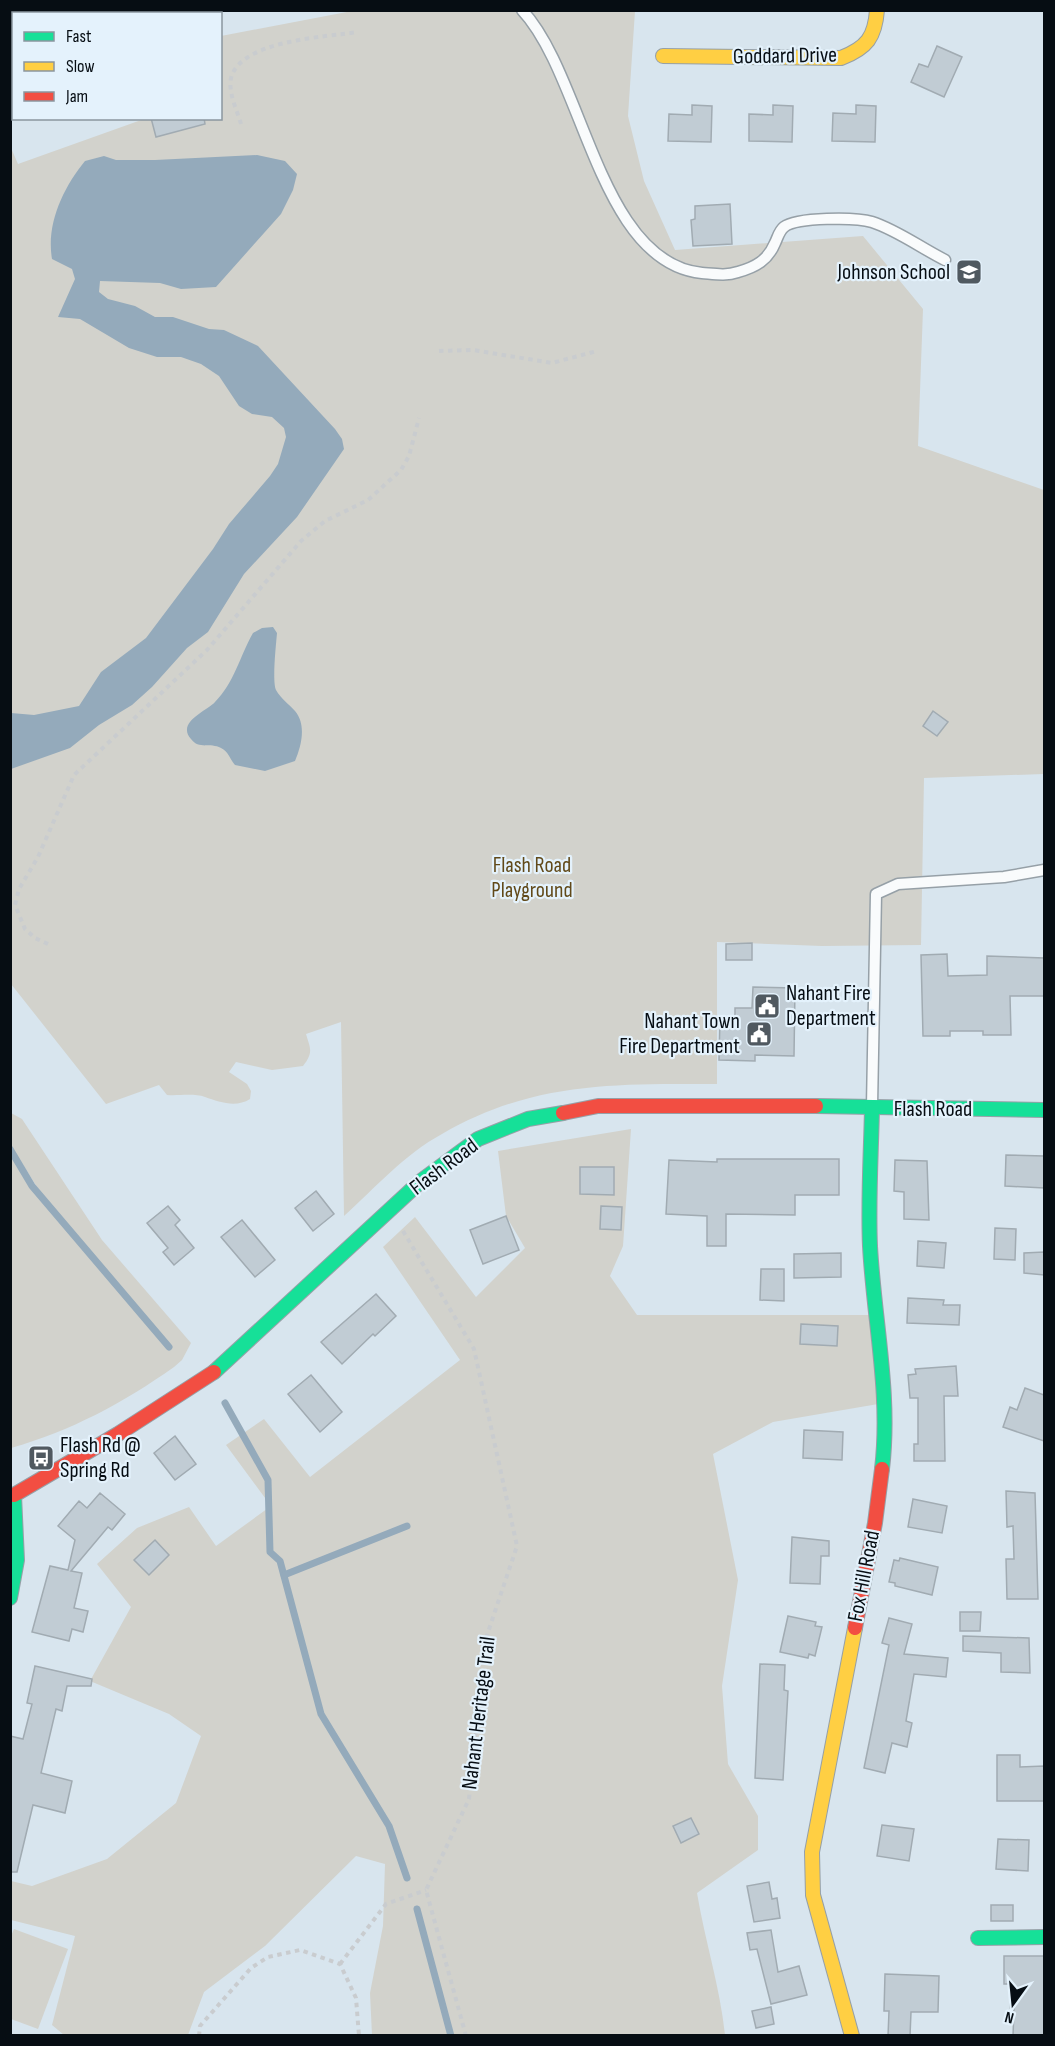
<svg xmlns="http://www.w3.org/2000/svg" width="1055" height="2046" font-family="'Sofia Sans Condensed',sans-serif">
<rect width="100%" height="100%" fill="#d8e5ee"/>
<g fill="#d2d2cc">
<path d="M352 11H635L628 116 644 181 675 250 863 236 923 309 918 446 1044 490V774L924 778 921 945 822 946 717 942V1084C616 1084 533 1081 442 1134 405 1154 375 1188 344 1216L341 1022 306 1034C310 1048 314 1052 303 1066L272 1070 236 1062 229 1072 247 1084 251 1091 250 1099C236 1108 219 1102 205 1097 194 1093 178 1096 167 1095L159 1085 106 1104 11 984V148L18 164 144 119 220 118 221 36Z"/>
<path d="M11 1113 22 1119 102 1240 191 1343 182 1360 174 1367C123 1403 71 1431 11 1448V1155L42 1195 11 1146Z"/>
<path d="M631 1129 623 1246 610 1276 637 1315H878L884 1403 773 1422 713 1454 738 1580 722 1686 728 1764 758 1816V1850L697 1893C705 1941 720 1987 725 2035H372L370 1993 383 1926 385 1864 356 1856 265 1946 204 1992 188 2035H64L52 2025 75 1936 11 1920V1881L32 1886 107 1859 176 1803 201 1736 169 1714 90 1681 131 1607 97 1564 137 1528 189 1507 216 1546 271 1506 226 1445 264 1419 310 1477 460 1360 383 1247 415 1217 476 1297 525 1248 506 1216 498 1151Z"/>
<polygon points="14,1929 68,1949 38,2029 11,2019 10,1938"/>
</g>
<g fill="#94aabb">
<path d="M257 155 285 161 297 174 293 190 281 214 216 287 181 289 160 283 100 281 99 292 108 299 135 306 155 317H173L209 329 224 330 258 346 335 429 342 439 344 449 297 517 244 574 208 632 187 648 152 687 132 705 99 725 70 748 11 769V713L34 715 79 706 101 672 146 638 213 549 229 524 270 476 278 464 286 437 284 428 272 417 252 414 239 406 219 376 201 364 181 357H157L129 348 80 319 58 317 75 279 72 269 52 259C46 224 63 188 85 161L104 156 116 160H155Z"/>
<path d="M273 627 277 633C276 645 272 681 276 690 281 699 289 704 295 711 307 725 301 747 295 761L265 771 235 765C229 758 229 752 221 748 210 742 199 750 191 739 176 722 207 711 215 702 234 683 240 656 253 633L262 628Z"/>
</g>
<g fill="none" stroke-linecap="round" stroke-linejoin="round">
<g stroke="#94aabb" stroke-width="7">
<polyline points="10,1149 32,1186 169,1347"/>
<polyline points="225,1403 268,1480 270,1552 280,1561 321,1714 389,1826 407,1878"/>
<polyline points="284,1575 407,1526"/>
<polyline points="417,1909 451,2036"/>
</g>
</g>
<g fill="#c1ccd4" stroke="#a1abb2" stroke-width="1.5">
<polygon points="937,46 962,57 944,97 911,82 919,64 928,67"/>
<polygon points="692,105 712,106 711,142 668,141 669,114 692,115"/>
<polygon points="773,105 793,106 792,142 749,141 749,114 773,115"/>
<polygon points="856,105 876,106 875,142 832,141 833,113 856,114"/>
<polygon points="151,118 204,118 205,124 156,137"/>
<polygon points="730,204 732,244 693,246 691,220 695,219 695,206"/>
<polygon points="933,711 948,722 937,736 923,726"/>
<polygon points="752,943 752,960 726,960 726,944"/>
<polygon points="947,954 948,976 987,975 987,956 1044,958 1044,996 1010,996 1011,1035 983,1035 983,1031 950,1031 950,1036 923,1036 921,955"/>
<polygon points="753,987 795,988 794,1056 755,1055 755,1061 719,1060 720,1017 735,1018 735,1008 752,1008"/>
<polygon points="1006,1155 1044,1156 1044,1188 1005,1186"/>
<polygon points="717,1159 839,1159 839,1195 795,1195 795,1215 726,1214 726,1246 707,1246 707,1216 666,1214 669,1160 717,1162"/>
<polygon points="895,1160 927,1161 929,1220 904,1219 904,1192 894,1191"/>
<polygon points="580,1167 614,1167 614,1195 580,1194"/>
<polygon points="316,1191 334,1214 313,1231 295,1208"/>
<polygon points="168,1206 180,1220 175,1225 194,1248 174,1265 163,1252 168,1248 147,1223"/>
<polygon points="601,1206 622,1207 621,1230 600,1229"/>
<polygon points="506,1216 519,1250 483,1264 470,1230"/>
<polygon points="242,1220 275,1260 255,1277 221,1237"/>
<polygon points="995,1228 1016,1229 1015,1260 994,1259"/>
<polygon points="918,1241 946,1243 944,1268 917,1266"/>
<polygon points="1044,1252 1044,1275 1024,1273 1024,1253"/>
<polygon points="841,1253 841,1277 794,1278 794,1254"/>
<polygon points="761,1269 784,1269 784,1301 760,1300"/>
<polygon points="376,1294 396,1316 375,1336 373,1334 342,1364 321,1342"/>
<polygon points="908,1298 944,1300 943,1305 960,1305 959,1325 907,1323"/>
<polygon points="801,1324 838,1326 837,1346 800,1344"/>
<polygon points="956,1366 958,1396 944,1396 945,1461 914,1461 914,1444 918,1444 918,1398 910,1398 908,1375 916,1374 915,1369"/>
<polygon points="311,1375 342,1412 320,1432 288,1394"/>
<polygon points="1025,1388 1044,1395 1044,1441 1003,1427 1010,1407 1017,1410"/>
<polygon points="804,1430 843,1432 842,1460 803,1458"/>
<polygon points="175,1436 196,1464 175,1480 154,1453"/>
<polygon points="1006,1491 1035,1493 1038,1599 1007,1599 1006,1559 1014,1559 1013,1526 1007,1527"/>
<polygon points="100,1493 125,1514 112,1530 108,1527 71,1571 82,1573 74,1608 88,1611 83,1632 72,1629 69,1641 32,1632 50,1566 68,1570 75,1540 58,1526 79,1501 87,1508"/>
<polygon points="913,1499 947,1506 942,1533 908,1527"/>
<polygon points="792,1537 829,1541 829,1556 821,1556 820,1584 790,1583"/>
<polygon points="155,1540 169,1555 149,1575 134,1560"/>
<polygon points="900,1558 938,1567 932,1595 895,1586 895,1583 889,1582 894,1560 899,1561"/>
<polygon points="960,1612 981,1612 980,1631 960,1631"/>
<polygon points="788,1616 816,1622 815,1626 822,1627 815,1656 809,1654 808,1658 780,1652"/>
<polygon points="889,1618 912,1624 904,1654 948,1658 946,1677 914,1674 906,1721 912,1723 907,1747 892,1743 885,1773 864,1768 889,1645 882,1643"/>
<polygon points="963,1636 1029,1638 1030,1673 1001,1672 1001,1653 963,1651"/>
<polygon points="760,1664 785,1665 784,1690 788,1691 783,1780 755,1778"/>
<polygon points="35,1666 92,1679 91,1686 67,1686 62,1711 56,1709 41,1773 72,1781 65,1813 33,1805 17,1872 10,1872 10,1736 23,1739 32,1704 27,1703"/>
<polygon points="997,1755 1020,1755 1020,1767 1044,1766 1044,1801 997,1801"/>
<polygon points="691,1818 699,1834 681,1843 673,1826"/>
<polygon points="882,1825 914,1829 909,1861 877,1856"/>
<polygon points="998,1839 1029,1840 1028,1871 996,1869"/>
<polygon points="769,1882 772,1899 777,1898 780,1918 754,1922 747,1886"/>
<rect x="991" y="1905" width="22" height="16"/>
<polygon points="771,1930 778,1972 799,1966 807,1995 771,2004 757,1949 750,1950 747,1933"/>
<polygon points="1004,1956 1044,1956 1044,2036 1013,2036 1014,2008 1010,2008 1010,1984 1004,1984"/>
<polygon points="885,1974 939,1976 938,2012 911,2012 910,2036 888,2036 889,2011 884,2011"/>
<polygon points="771,2007 774,2024 756,2028 752,2011"/>
</g>
<g fill="none" stroke-linecap="round" stroke-linejoin="round">
<defs>
<g id="lane">
<path d="M522 10C584 76 599 263 702 273 715 274 726 276 738 272 756 267 768 260 775 243 778 237 779 231 784 227 797 217 856 217 872 222 897 230 921 248 945 260"/>
<polyline points="872,1106 876,894 898,884 1004,877 1044,870"/>
</g>
<g id="street">
<polyline points="195,14 204,10"/>
<polyline points="10,70 14,70"/>
</g>
<g id="fast">
<polyline points="816,1106 1044,1110"/>
<path d="M872 1109C871 1154 868 1201 870 1246 874 1321 891 1394 882 1469"/>
<polyline points="214,1372 421,1181 478,1139 528,1119 563,1113"/>
<polyline points="10,1598 17,1560 14,1495"/>
<polyline points="978,1938 1044,1937"/>
</g>
<g id="slow">
<path d="M663 56 841 58C867 48 875 37 877 10"/>
<polyline points="852,2036 813,1895 812,1852 855,1628"/>
</g>
<g id="jam">
<polyline points="563,1113 598,1106 816,1106"/>
<polyline points="14,1495 118,1434 214,1372"/>
<polyline points="855,1628 875,1523 882,1469"/>
</g>
</defs>
<use href="#lane" stroke="#96a0a7" stroke-width="13"/>
<use href="#street" stroke="#96a0a7" stroke-width="23"/>
<use href="#fast" stroke="#96a0a7" stroke-width="16"/>
<use href="#slow" stroke="#96a0a7" stroke-width="16"/>
<use href="#jam" stroke="#96a0a7" stroke-width="16"/>
<g stroke="#c9cccf" stroke-width="4" stroke-dasharray="4.5 4.5" stroke-linecap="butt">
<path d="M241 124C237 110 228 93 231 78 241 40 326 37 358 32"/>
<polyline points="439,351 473,350 552,363 597,351"/>
<polyline points="48,944 35,938 25,929 15,905 19,889 38,857 74,775 207,650 301,541 325,521 368,500 401,470 409,456 419,418"/>
<polyline points="403,1231 474,1349 517,1546 485,1641 469,1799 426,1890 466,2036"/>
<polyline points="340,1964 386,1904 426,1890"/>
<polyline points="199,2036 200,2026 251,1968 268,1957 300,1950 340,1964 356,1998 359,2036"/>
</g>
<use href="#lane" stroke="#f9fbfc" stroke-width="10"/>
<use href="#street" stroke="#f9fbfc" stroke-width="21"/>
<use href="#fast" stroke="#16e098" stroke-width="14"/>
<use href="#slow" stroke="#ffcf43" stroke-width="14"/>
<use href="#jam" stroke="#f24e42" stroke-width="14"/>
</g>
<defs>
<symbol id="school-square" viewBox="-11 -11 22 22"><rect x="-9" y="-9" width="18" height="18" rx="4" fill="#505960" stroke="#e4f2fc"/><path d="M0-5L7-2L0 1L-7-2ZM-4 1L0 2.5L4 1V4Q0 6-4 4Z" fill="#fff"/></symbol>
<symbol id="civic-square" viewBox="-11 -11 22 22"><rect x="-9" y="-9" width="18" height="18" rx="4" fill="#505960" stroke="#e4f2fc"/><path d="M-.6-6.5H3V-4.5H.6V-3L4-1V1h2V6H-6V1h2V-1L-.6-3ZM-1.2 2.5V6h2.4V2.5Z" fill="#fff"/></symbol>
<symbol id="bus-square" viewBox="-11 -11 22 22"><rect x="-9" y="-9" width="18" height="18" rx="4" fill="#505960" stroke="#e4f2fc"/><path d="M-5-6H5V4H4V6H2V4H-2V6H-4V4H-5ZM-3.5-4V0h7V-4ZM-3.5 1.2v1.5H-2V1.2ZM2 1.2v1.5H3.5V1.2Z" fill="#fff"/></symbol>
</defs>
<g fill-rule="evenodd">
<use href="#school-square" x="954" y="257" width="30" height="30"/>
<use href="#civic-square" x="752" y="991" width="30" height="30"/>
<use href="#civic-square" x="744" y="1019" width="30" height="30"/>
<use href="#bus-square" x="26" y="1443" width="30" height="30"/>
</g>
<g text-anchor="middle" dominant-baseline="central" stroke-width="4.5" stroke-linejoin="round" paint-order="stroke">
<g font-size="22" fill="#060d13" stroke="#e4f2fc">
<text transform="translate(785 56) rotate(-1)">Goddard Drive</text>
<text x="933" y="1109">Flash Road</text>
<text transform="translate(444 1167) rotate(-37)">Flash Road</text>
<text transform="translate(864 1576) rotate(-79)">Fox Hill Road</text>
<text transform="translate(479 1713) rotate(-83)">Nahant Heritage Trail</text>
</g>
<g font-size="22" fill="#060d13" stroke="#e4f2fc" text-anchor="end">
<text x="950" y="272">Johnson School</text>
<text x="786" y="993" text-anchor="start">Nahant Fire<tspan x="786" dy="25">Department</tspan></text>
<text x="740" y="1021">Nahant Town<tspan x="740" dy="25">Fire Department</tspan></text>
<text x="60" y="1445" text-anchor="start">Flash Rd @<tspan x="60" dy="25">Spring Rd</tspan></text>
</g>
<g font-size="22" fill="#614919" stroke="#e4f2fc">
<text x="532" y="865">Flash Road<tspan x="532" dy="25">Playground</tspan></text>
</g>
</g>
<rect width="1055" height="2046" fill="none" stroke="#060d13" stroke-width="24"/>
<rect x="12" y="12" width="210" height="108" fill="#e4f2fc" stroke="#8b969f" stroke-width="1.5"/>
<rect x="24" y="32" width="30" height="9" fill="#16e098" stroke="#8b969f" stroke-width="1.5"/>
<text x="66" y="42" font-size="18" fill="#060d13">Fast</text>
<rect x="24" y="62" width="30" height="9" fill="#ffcf43" stroke="#8b969f" stroke-width="1.5"/>
<text x="66" y="72" font-size="18" fill="#060d13">Slow</text>
<rect x="24" y="92" width="30" height="9" fill="#f24e42" stroke="#8b969f" stroke-width="1.5"/>
<text x="66" y="102" font-size="18" fill="#060d13">Jam</text>
<g transform="translate(1013 2004) rotate(195)" stroke="#e4f2fc" stroke-width="4.5" paint-order="stroke">
<path d="M0-4.5L10 22L0 15L-10 22Z" fill="#060d13"/>
<text y="-9" font-size="16" font-weight="bold" text-anchor="middle" fill="#060d13">N</text>
</g>
</svg>
